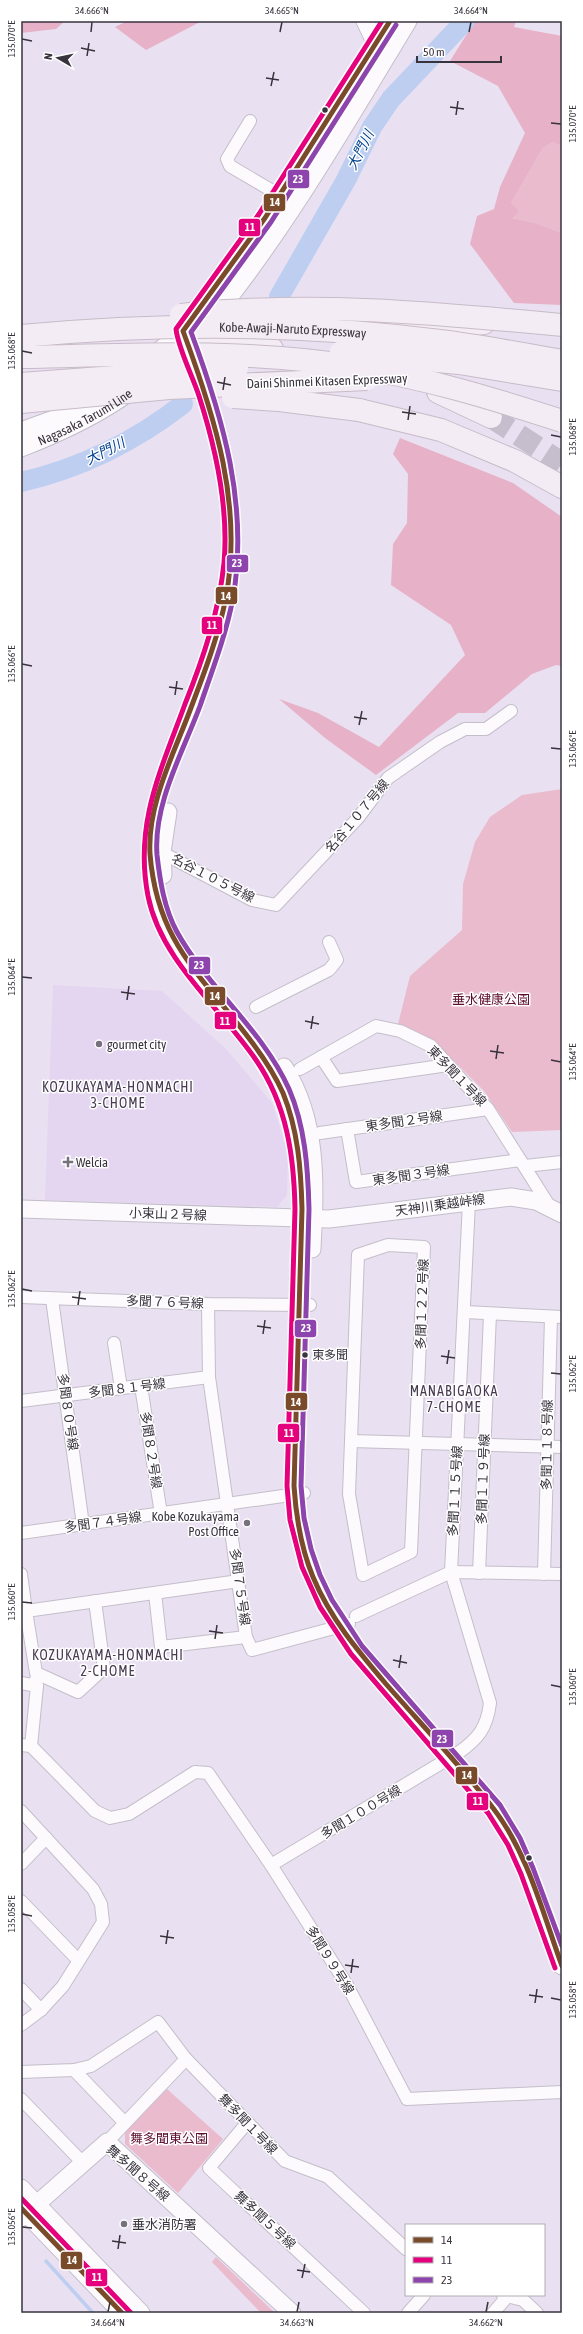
<svg xmlns="http://www.w3.org/2000/svg" width="583" height="2334" font-family="'Asap Condensed','Noto Sans JP',sans-serif">
<rect width="100%" height="100%" fill="#e9e0f1"/>
<polygon fill="#e4d5f0" points="53,985 162,991 226,1049 272,1103 288,1153 287,1195 277,1207 45,1200"/>
<g fill="#eabbcd">
<polygon points="553,142 562,147 562,233 536,223 512,218 511,203 543,148"/>
<polygon points="562,789 562,1130 512,1132 484,1091 436,1043 398,1024 410,976 462,930 463,884 475,842 490,817 522,795"/>
<polygon points="167,2089 223,2139 178,2193 125,2144 125,2132"/>
<polygon points="216,2257 275,2313 261,2313 212,2262"/>
</g>
<g fill="#e7b2c7">
<polygon points="21,21 65,21 56,29 21,33"/>
<polygon points="127,21 202,21 146,50 115,27"/>
<polygon points="475,21 516,21 514,27 562,36 562,147 553,142 543,148 511,203 519,211 512,218 536,223 562,233 562,305 514,303 470,244 477,216 494,209 500,187 525,133 498,86 450,61"/>
<polygon points="400,438 513,483 562,517 562,666 556,665 532,674 485,713 458,713 376,775 325,738 279,699 318,713 379,747 465,655 451,625 391,585 393,544 407,523 408,474 393,454"/>
</g>
<g fill="none" stroke-linecap="round" stroke-linejoin="round">
<polyline stroke="#bdcef1" stroke-width="3.5" points="46,2261 93,2313"/>
<g stroke="#bdcef1" stroke-width="20">
<polyline points="279,297 346,180 372,127 391,99 465,21"/>
<path d="M21 482C79 469 136 441 183 404"/>
</g>
<polyline stroke="#c6bdcd" stroke-width="22" stroke-dasharray="22 11" stroke-linecap="butt" points="491,417 562,463"/>
<defs>
<g id="street">
<polyline points="250,121 227,159 230,166 281,196"/>
<polyline points="157,850 252,900 276,905 358,818 388,778 440,742 465,729 486,729 511,711"/>
<polyline points="256,1007 329,970 337,960 329,942"/>
<polyline points="321,1057 337,1081 448,1065"/>
<polyline points="300,1069 376,1026 400,1031 431,1046 488,1109 550,1207"/>
<polyline points="347,1129 356,1182 520,1160"/>
<polyline points="320,1133 488,1109"/>
<polyline points="525,1166 562,1162"/>
<polygon points="388,1245 424,1247 411,1552 363,1575 349,1494 358,1255"/>
<polyline points="21,1297 208,1304 310,1305"/>
<polyline points="52,1299 83,1525"/>
<polyline points="208,1304 209,1377 246,1637 252,1650 349,1624"/>
<polyline points="465,1312 562,1317"/>
<polyline points="114,1343 121,1388"/>
<polyline points="141,1386 161,1514"/>
<polyline points="21,1401 209,1377"/>
<polyline points="351,1441 562,1447"/>
<polyline points="21,1533 304,1493"/>
<polyline points="479,1573 490,1314"/>
<polyline points="21,1574 26,1611 239,1581"/>
<polyline points="544,1574 551,1317"/>
<polyline points="155,1593 161,1647 246,1637"/>
<polyline points="26,1611 36,1673 78,1692 104,1668 95,1601"/>
<polyline points="356,1616 451,1572 562,1574"/>
<polyline points="21,1683 37,1686 36,1679"/>
<polyline points="21,1745 31,1746 95,1811 110,1818 129,1814 195,1772 208,1773 271,1865 347,1985 407,2099 562,2092"/>
<polyline points="31,1746 37,1686"/>
<polyline points="21,1811 93,1889 101,1904 103,1922 63,1986 41,2010 21,2025"/>
<polyline points="21,1864 46,1838"/>
<path d="M271 1865 458 1753C478 1739 487 1728 490 1703L451 1572 469 1202"/>
<polyline points="21,1901 78,1960"/>
<polyline points="21,1989 41,2010"/>
<polyline points="74,2070 125,2123"/>
<polyline points="21,2072 74,2070 91,2066 158,2022 186,2059"/>
<polyline points="21,2099 83,2163"/>
<polyline points="247,2123 209,2168 364,2313"/>
<polyline points="107,2142 186,2059 285,2161 328,2177 406,2249"/>
<polyline points="503,2295 523,2300 537,2313"/>
<polyline points="408,2313 424,2295"/>
<polyline points="493,2313 507,2297"/>
</g>
<g id="secondary">
<polyline points="365,21 376,44"/>
<path d="M213 318C287 226 347 122 408 21"/>
<path d="M183 331C216 416 244 505 226 597 219 633 205 669 193 704 176 750 150 801 150 852 150 979 273 1017 295 1132 305 1182 302 1235 300 1286 299 1330 297 1375 296 1419 294 1464 291 1508 304 1551 314 1588 334 1620 357 1650L494 1809 514 1842 527 1871 562 1966"/>
<path d="M151 357C193 327 223 280 252 238 300 167 345 94 390 21"/>
<polyline points="21,431 54,419 93,397"/>
<path id="s1" d="M21 448C60 433 97 416 131 391"/>
<polyline points="163,875 162,852 168,812"/>
<path d="M284 1067C319 1122 315 1186 312 1249"/>
<polyline points="21,1209 329,1219 511,1197 536,1201 562,1214"/>
<polyline points="21,2188 141,2313"/>
<polyline points="21,2208 122,2313"/>
<polyline points="21,2218 107,2142 292,2313"/>
</g>
<g id="highway">
<polyline points="393,330 445,328 484,323"/>
<polyline points="198,338 272,349"/>
<polyline points="438,392 491,417"/>
<polyline points="359,410 441,430 515,461 562,487"/>
</g>
</defs>
<use href="#street" stroke="#c4beca" stroke-width="14"/>
<use href="#secondary" stroke="#c4beca" stroke-width="19"/>
<use href="#highway" stroke="#c7bbc8" stroke-width="24"/>
<use href="#street" stroke="#fcfafd" stroke-width="12"/>
<use href="#secondary" stroke="#fcfafd" stroke-width="17"/>
<use href="#highway" stroke="#f4ecf4" stroke-width="22"/>
<defs>
<g id="highway-bridge">
<path d="M181 315C309 301 435 313 562 325"/>
<path id="s2" d="M21 336C159 323 302 323 440 341 481 346 522 354 562 361"/>
<polyline points="341,352 459,363 562,380"/>
<path d="M21 357C129 355 238 349 345 365 419 376 491 398 562 421"/>
<polyline points="21,384 237,368"/>
<polyline points="233,397 279,400 359,410"/>
<polyline points="21,402 169,388 367,379"/>
</g>
</defs>
<use href="#highway-bridge" stroke="#c7bbc8" stroke-width="24" stroke-linecap="butt"/>
<use href="#highway-bridge" stroke="#f4ecf4" stroke-width="22"/>
<defs>
<g id="bus-1">
<path d="M390 21 265 218 183 331C215 417 243 505 226 597 219 634 205 671 192 705 175 752 147 803 150 854 157 941 199 973 248 1037 261 1054 274 1073 283 1093 298 1130 301 1169 302 1209L294 1486C296 1517 301 1548 313 1577 330 1618 358 1651 386 1684 422 1725 460 1765 493 1808 528 1853 543 1914 562 1966"/>
<polyline points="21,2208 122,2313"/>
</g>
<g id="bus-2">
<path d="M382 21 259 214 176 329C178 348 193 377 199 396 216 449 229 507 224 563 219 612 203 659 185 704 161 770 134 824 148 896 161 961 220 1007 256 1060 287 1105 294 1156 295 1209L287 1486 290 1520 302 1567 320 1607 351 1654 488 1813 508 1845 521 1874 555 1968"/>
<polyline points="21,2198 131,2313"/>
</g>
<path id="bus-3" d="M396 25 271 222 191 332C223 418 249 506 233 598 226 635 212 671 200 706 183 752 153 804 157 855 160 881 164 908 177 932 208 988 262 1029 289 1089 305 1126 308 1168 309 1209L301 1486 304 1518 311 1549 320 1575 332 1600 362 1646 500 1805 520 1838 533 1868 562 1946"/>
</defs>
<use href="#bus-1" stroke="#fff" stroke-width="8"/>
<use href="#bus-2" stroke="#fff" stroke-width="8"/>
<use href="#bus-3" stroke="#fff" stroke-width="8"/>
<use href="#bus-1" stroke="#7a4b2a" stroke-width="5"/>
<use href="#bus-2" stroke="#e5007d" stroke-width="5"/>
<use href="#bus-3" stroke="#8e44ad" stroke-width="5"/>
</g>
<path fill="none" stroke="#39333e" stroke-width="1.5" d="M91 32 92 22M280 32 282 22M469 32 471 22M22 39 32 41M81 48 95 51M87 56 89 43M266 78 279 80M271 86 274 72M450 107 464 109M456 115 458 101M551 123 561 124M22 351 32 353M217 382 231 385M223 390 225 377M402 412 416 414M408 420 410 406M551 435 561 437M22 664 32 666M169 687 183 689M175 695 177 681M354 717 367 719M359 725 362 711M551 748 561 749M22 977 32 978M121 992 135 994M127 1000 129 986M305 1021 319 1024M311 1029 313 1016M490 1051 504 1053M496 1059 498 1045M551 1060 561 1062M22 1289 32 1291M72 1297 86 1299M78 1305 80 1291M257 1326 271 1328M263 1334 265 1320M441 1356 455 1358M447 1364 449 1350M551 1373 561 1374M22 1602 32 1603M209 1631 223 1633M215 1639 217 1625M393 1660 407 1663M399 1668 401 1655M551 1685 561 1687M22 1914 32 1916M160 1936 174 1938M166 1944 168 1930M345 1965 359 1967M351 1973 353 1959M529 1995 543 1997M551 1998 561 2000M535 2003 537 1989M22 2227 32 2228M112 2241 126 2243M118 2249 120 2235M297 2270 310 2272M302 2278 305 2264M108 2312 110 2302M297 2312 299 2302M486 2312 488 2302"/>
<g fill="#39333e" stroke="#fff" stroke-width="1.5">
<circle cx="325" cy="110" r="3.5"/>
<circle cx="305" cy="1355" r="3.5"/>
<circle cx="529" cy="1858" r="3.5"/>
</g>
<g fill="#77707d" stroke="#fff" stroke-width="1.5">
<circle cx="99" cy="1044" r="4"/>
<path d="M66 1156h4v4h4v4h-4v4h-4v-4h-4v-4h4z"/>
<circle cx="247" cy="1523" r="4"/>
<circle cx="124" cy="2224" r="4"/>
</g>
<g text-anchor="middle" dominant-baseline="central" stroke-width="3" stroke-linejoin="round" paint-order="stroke">
<g font-size="12" fill="#39333e" stroke="#fff" text-anchor="start">
<text x="312" y="1355">東多聞</text>
</g>
<g font-size="13" fill="#39333e" stroke="#fff">
<text stroke="none"><textPath href="#s2" startOffset="272">Kobe-Awaji-Naruto Expressway</textPath></text>
<text transform="translate(327 381) rotate(-2)">Daini Shinmei Kitasen Expressway</text>
<text stroke="none"><textPath href="#s1" startOffset="71">Nagasaka Tarumi Line</textPath></text>
<text transform="translate(357 816) rotate(-50)">名谷１０７号線</text>
<text transform="translate(213 878) rotate(27)">名谷１０５号線</text>
<text transform="translate(457 1076) rotate(46)">東多聞１号線</text>
<text transform="translate(404 1121) rotate(-8)">東多聞２号線</text>
<text transform="translate(411 1175) rotate(-8)">東多聞３号線</text>
<text transform="translate(440 1205) rotate(-8)">天神川乗越峠線</text>
<text transform="translate(168 1214) rotate(2)">小束山２号線</text>
<text transform="translate(165 1302) rotate(2)">多聞７６号線</text>
<text transform="translate(422 1304) rotate(-88)">多聞１２２号線</text>
<text transform="translate(127 1388) rotate(-7)">多聞８１号線</text>
<text transform="translate(68 1412) rotate(82)">多聞８０号線</text>
<text transform="translate(547 1445) rotate(-89)">多聞１１８号線</text>
<text transform="translate(151 1450) rotate(81)">多聞８２号線</text>
<text transform="translate(483 1479) rotate(-88)">多聞１１９号線</text>
<text transform="translate(455 1491) rotate(-87)">多聞１１５号線</text>
<text transform="translate(103 1522) rotate(-8)">多聞７４号線</text>
<text transform="translate(240 1587) rotate(82)">多聞７５号線</text>
<text transform="translate(361 1812) rotate(-31)">多聞１００号線</text>
<text transform="translate(330 1960) rotate(58)">多聞９９号線</text>
<text transform="translate(248 2124) rotate(46)">舞多聞１号線</text>
<text transform="translate(138 2173) rotate(41)">舞多聞８号線</text>
<text transform="translate(265 2220) rotate(43)">舞多聞５号線</text>
</g>
<g font-size="13" fill="#5d0d2d" stroke="#fff">
<text x="491" y="999">垂水健康公園</text>
<text x="169" y="2138">舞多聞東公園</text>
</g>
<g font-size="13" fill="#39333e" stroke="#fff" text-anchor="start">
<text x="107" y="1044">gourmet city</text>
<text x="76" y="1162">Welcia</text>
<text x="239" y="1516" text-anchor="end">Kobe Kozukayama<tspan x="239" dy="15">Post Office</tspan></text>
<text x="132" y="2224">垂水消防署</text>
</g>
<g font-size="14" font-style="italic" fill="#00418f" stroke="#fff">
<text transform="translate(360 150) rotate(-63)">大門川</text>
<text transform="translate(105 451) rotate(-27)">大門川</text>
</g>
<g font-size="14" letter-spacing="1" fill="#473a51" stroke="#fff">
<text x="118" y="1087">KOZUKAYAMA-HONMACHI<tspan x="118" dy="16">3-CHOME</tspan></text>
<text x="454" y="1391">MANABIGAOKA<tspan x="454" dy="16">7-CHOME</tspan></text>
<text x="108" y="1655">KOZUKAYAMA-HONMACHI<tspan x="108" dy="16">2-CHOME</tspan></text>
</g>
</g>
<g stroke="#fff" stroke-width="1.5">
<rect x="287" y="169" width="23" height="20" rx="4" fill="#8e44ad"/>
<rect x="263" y="193" width="23" height="19" rx="4" fill="#7a4b2a"/>
<rect x="238" y="218" width="23" height="19" rx="4" fill="#e5007d"/>
<rect x="226" y="554" width="23" height="19" rx="4" fill="#8e44ad"/>
<rect x="215" y="586" width="23" height="19" rx="4" fill="#7a4b2a"/>
<rect x="201" y="616" width="22" height="19" rx="4" fill="#e5007d"/>
<rect x="188" y="956" width="23" height="19" rx="4" fill="#8e44ad"/>
<rect x="204" y="986" width="22" height="20" rx="4" fill="#7a4b2a"/>
<rect x="214" y="1011" width="23" height="19" rx="4" fill="#e5007d"/>
<rect x="294" y="1319" width="23" height="19" rx="4" fill="#8e44ad"/>
<rect x="285" y="1392" width="23" height="19" rx="4" fill="#7a4b2a"/>
<rect x="277" y="1423" width="23" height="20" rx="4" fill="#e5007d"/>
<rect x="431" y="1729" width="23" height="19" rx="4" fill="#8e44ad"/>
<rect x="455" y="1766" width="23" height="19" rx="4" fill="#7a4b2a"/>
<rect x="466" y="1792" width="23" height="19" rx="4" fill="#e5007d"/>
<rect x="60" y="2251" width="23" height="19" rx="4" fill="#7a4b2a"/>
<rect x="85" y="2268" width="23" height="19" rx="4" fill="#e5007d"/>
</g>
<g font-size="11" text-anchor="middle" font-weight="bold" fill="#fff">
<text x="298" y="183">23</text>
<text x="275" y="206">14</text>
<text x="250" y="231">11</text>
<text x="237" y="567">23</text>
<text x="226" y="600">14</text>
<text x="212" y="629">11</text>
<text x="199" y="969">23</text>
<text x="215" y="1000">14</text>
<text x="225" y="1025">11</text>
<text x="306" y="1332">23</text>
<text x="296" y="1406">14</text>
<text x="289" y="1437">11</text>
<text x="442" y="1743">23</text>
<text x="467" y="1779">14</text>
<text x="478" y="1805">11</text>
<text x="72" y="2264">14</text>
<text x="97" y="2281">11</text>
</g>
<rect width="583" height="2334" fill="none" stroke="#ffffff" stroke-width="44"/>
<rect x="405" y="2224" width="140" height="72" fill="#ffffff" stroke="#b0adb2"/>
<rect x="413" y="2237" width="20" height="6" fill="#7a4b2a" stroke="#b0adb2"/>
<text x="441" y="2244" font-size="12" fill="#39333e">14</text>
<rect x="413" y="2257" width="20" height="6" fill="#e5007d" stroke="#b0adb2"/>
<text x="441" y="2264" font-size="12" fill="#39333e">11</text>
<rect x="413" y="2277" width="20" height="6" fill="#8e44ad" stroke="#b0adb2"/>
<text x="441" y="2284" font-size="12" fill="#39333e">23</text>
<g transform="translate(58 58) rotate(279)" stroke="#ffffff" stroke-width="3" paint-order="stroke">
<path d="M0-3L7 15L0 10L-7 15Z" fill="#39333e"/>
<text y="-6" font-size="11" font-weight="bold" text-anchor="middle" fill="#39333e">N</text>
</g>
<path d="M417 56v6h84v-6" fill="none" stroke="#39333e" stroke-width="2"/>
<text x="423" y="56" font-size="12" fill="#39333e" stroke="#ffffff" stroke-width="3" paint-order="stroke">50 m</text>
<rect x="22" y="22" width="539" height="2290" fill="none" stroke="#39333e" stroke-width="1.5"/>
<g font-size="10" text-anchor="middle" fill="#39333e">
<text x="92" y="14">34.666°N</text>
<text x="282" y="14">34.665°N</text>
<text x="471" y="14">34.664°N</text>
<text transform="translate(11 39) rotate(-90)" y="4">135.070°E</text>
<text transform="translate(572 124) rotate(-90)" y="4">135.070°E</text>
<text transform="translate(11 351) rotate(-90)" y="4">135.068°E</text>
<text transform="translate(572 437) rotate(-90)" y="4">135.068°E</text>
<text transform="translate(11 664) rotate(-90)" y="4">135.066°E</text>
<text transform="translate(572 749) rotate(-90)" y="4">135.066°E</text>
<text transform="translate(11 977) rotate(-90)" y="4">135.064°E</text>
<text transform="translate(572 1062) rotate(-90)" y="4">135.064°E</text>
<text transform="translate(11 1289) rotate(-90)" y="4">135.062°E</text>
<text transform="translate(572 1374) rotate(-90)" y="4">135.062°E</text>
<text transform="translate(11 1602) rotate(-90)" y="4">135.060°E</text>
<text transform="translate(572 1687) rotate(-90)" y="4">135.060°E</text>
<text transform="translate(11 1914) rotate(-90)" y="4">135.058°E</text>
<text transform="translate(572 2000) rotate(-90)" y="4">135.058°E</text>
<text transform="translate(11 2227) rotate(-90)" y="4">135.056°E</text>
<text x="108" y="2326">34.664°N</text>
<text x="297" y="2326">34.663°N</text>
<text x="486" y="2326">34.662°N</text>
</g>
</svg>
